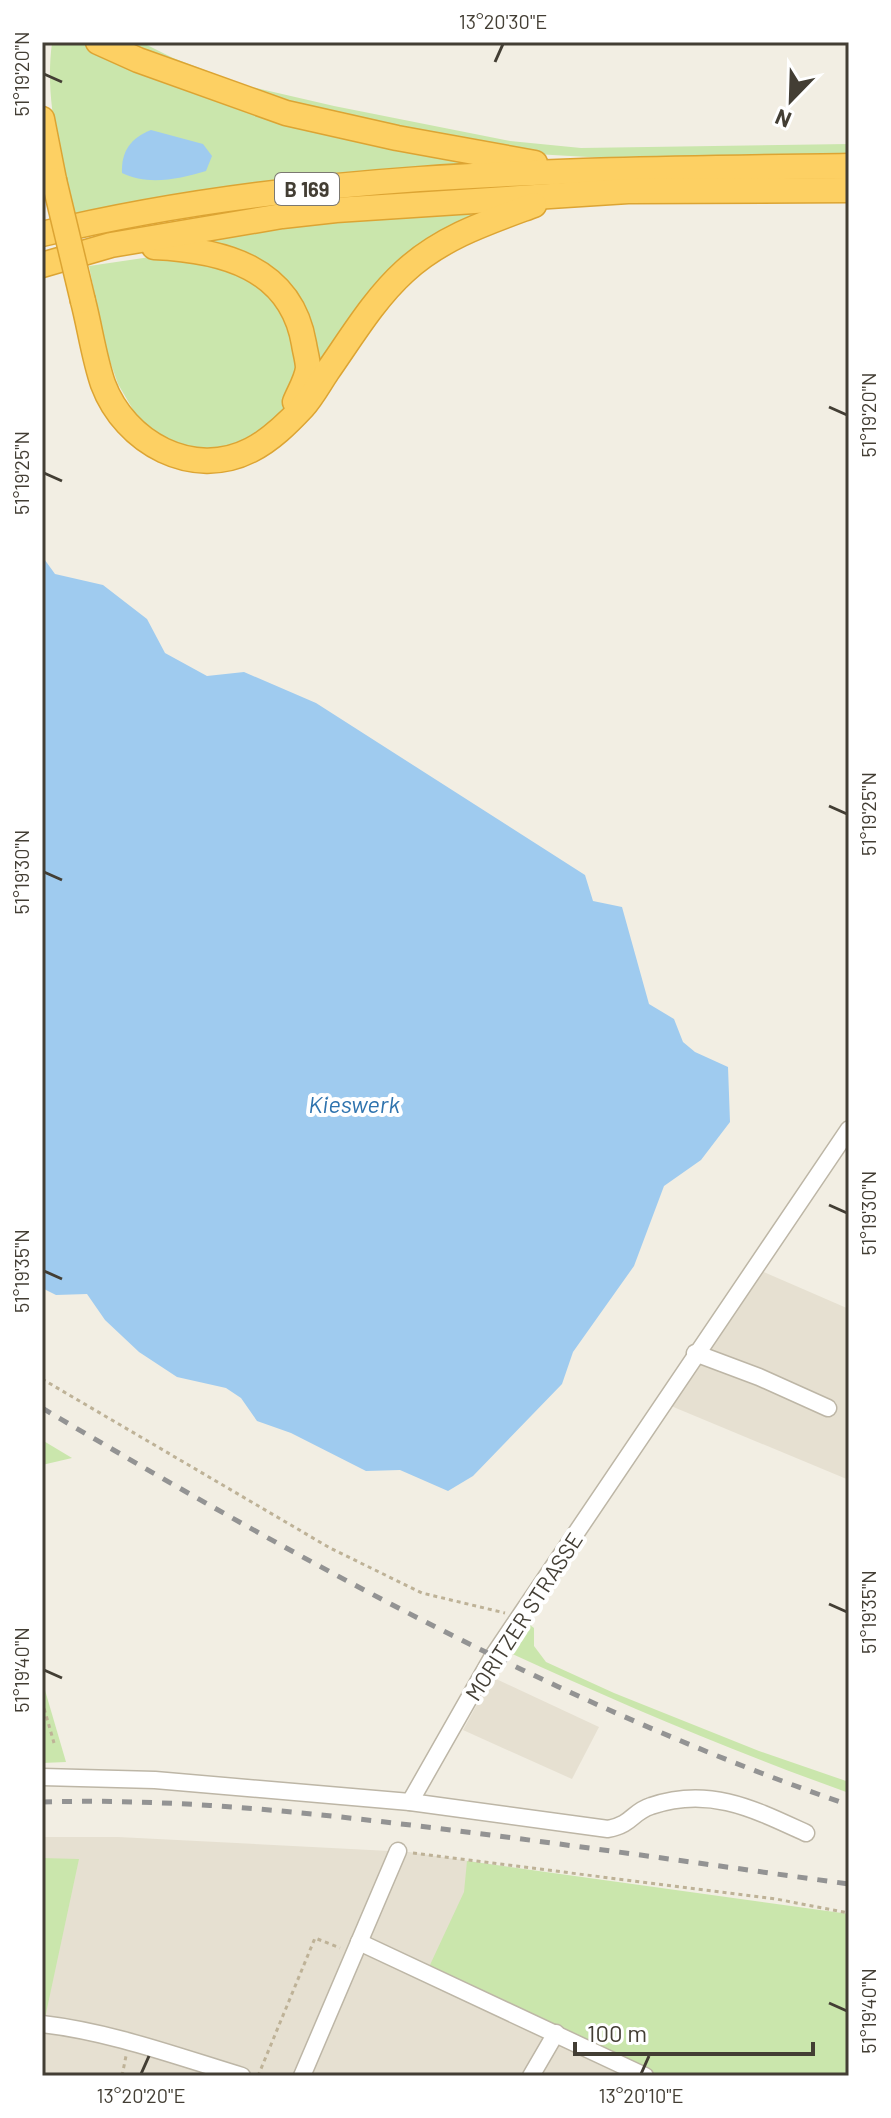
<svg xmlns="http://www.w3.org/2000/svg" width="891" height="2118" font-family="Barlow,sans-serif">
<rect width="100%" height="100%" fill="#f2eee3"/>
<g fill="#e6e0d1">
<polygon points="759,1270 849,1309 849,1480 671,1406"/>
<polygon points="492,1677 599,1727 572,1779 463,1730"/>
<polygon points="42,1837 118,1837 409,1852 541,1872 849,2026 849,2076 42,2076"/>
</g>
<g fill="#cae6ac">
<path d="M56 42H82L157 78 481 165 296 179 75 215C61 159 44 101 52 43Z"/>
<polygon points="122,42 141,42 173,58 247,86 334,106 510,141 581,148 849,144 849,158 659,161 535,154 315,112"/>
<polygon points="493,210 459,223 311,388 302,308 180,242 324,220"/>
<polygon points="157,256 235,265 280,302 301,364 288,407 250,439 221,448 186,448 161,438 139,420 118,384 106,350 89,266"/>
<polygon points="42,1440 72,1458 42,1465"/>
<path d="M526 1622 534 1628V1646L546 1662 614 1693 759 1751 849 1782V1793C732 1751 619 1703 506 1651Z"/>
<polygon points="42,1680 66,1762 42,1763"/>
<polygon points="42,1858 79,1859 45,2018 42,2017"/>
<polygon points="467,1861 849,1914 849,2071 846,2076 655,2076 429,1967 464,1892"/>
</g>
<g fill="#9fcbef">
<path d="M151 130 203 144 212 156 206 171C179 179 148 186 122 173 121 151 131 138 151 130Z"/>
<polygon points="42,556 55,574 103,585 147,619 165,653 207,676 244,672 316,703 585,875 593,901 622,907 649,1004 674,1019 683,1042 695,1052 728,1067 730,1122 701,1160 664,1186 634,1266 573,1352 562,1384 473,1476 448,1491 400,1470 366,1471 291,1433 257,1421 241,1398 226,1388 177,1377 139,1352 105,1320 87,1294 56,1295 42,1288"/>
</g>
<g fill="none" stroke-linecap="round" stroke-linejoin="round">
<defs>
<g id="minor">
<polyline points="695,1353 759,1377 828,1408"/>
<path d="M42 1777 155 1780 410 1802 608 1829C633 1824 632 1812 651 1806 709 1786 754 1809 806 1833"/>
<polyline points="410,1802 493,1656 849,1129"/>
<polyline points="359,1942 645,2076"/>
<path d="M42 2024C111 2032 176 2056 242 2076"/>
<polyline points="302,2076 398,1851"/>
<polyline points="531,2076 556,2033"/>
</g>
<g id="highway">
<polyline points="98,42 138,60 286,113 397,138 535,163"/>
<polyline points="42,119 54,180"/>
<path d="M42 234C306 170 579 170 849 166"/>
<path d="M154 247C222 250 291 267 304 344 305 351 308 361 308 368 307 379 299 392 295 402"/>
<polyline points="42,265 111,245 282,216 336,210 628,191 849,190"/>
<path d="M83 301C90 328 94 358 103 384 125 443 193 480 251 450 271 440 288 423 303 407 312 397 319 384 327 372 351 338 374 299 405 271 442 237 488 222 534 205"/>
</g>
</defs>
<use href="#minor" stroke="#bdb6a6" stroke-width="19"/>
<use href="#highway" stroke="#dca433" stroke-width="27"/>
<g stroke="#beb297" stroke-width="3" stroke-dasharray="4 4" stroke-linecap="butt">
<polyline points="42,1379 330,1548 422,1593 505,1613"/>
<polyline points="42,1701 54,1743"/>
<polyline points="413,1853 776,1899 849,1913"/>
<polyline points="122,2076 126,2056"/>
<polyline points="258,2076 315,1938 340,1948"/>
</g>
<use href="#minor" stroke="#fff" stroke-width="16"/>
<use href="#highway" stroke="#fdd063" stroke-width="24"/>
<g stroke="#939393" stroke-width="5" stroke-dasharray="10 10" stroke-linecap="butt">
<path d="M42 1408C301 1561 564 1707 849 1805"/>
<path d="M42 1802C174 1798 304 1812 435 1828 573 1845 711 1865 849 1884"/>
</g>
<defs>
<polyline id="highway-bridge" points="54,180 83,301"/>
</defs>
<use href="#highway-bridge" stroke="#dca433" stroke-width="27" stroke-linecap="butt"/>
<use href="#highway-bridge" stroke="#fdd063" stroke-width="24"/>
</g>
<path fill="none" stroke="#433e34" stroke-width="3" d="M495 62 503 44M44 74 62 82M829 407 847 415M44 473 62 481M829 806 847 814M44 872 62 880M829 1205 847 1213M44 1271 62 1279M829 1604 847 1612M44 1670 62 1678M829 2003 847 2011M141 2074 149 2056M641 2074 649 2056"/>
<g text-anchor="middle" dominant-baseline="central" stroke-width="8" stroke-linejoin="round" paint-order="stroke">
<rect fill="#fff" stroke="#7b7871" stroke-width="2" x="275" y="173" width="64" height="32" rx="6"/>
<g font-size="20" font-weight="bold" fill="#433e34">
<text x="307" y="189">B 169</text>
</g>
<g font-size="22" fill="#433e34" stroke="#fff">
<text transform="translate(523 1616) rotate(-57)">MORITZER STRASSE</text>
</g>
<g font-size="24" font-style="italic" fill="#2e73ae" stroke="#fff">
<text x="354" y="1103">Kieswerk</text>
</g>
</g>
<rect width="891" height="2118" fill="none" stroke="#ffffff" stroke-width="88"/>
<g transform="translate(791 100) rotate(203)" stroke="#ffffff" stroke-width="6" paint-order="stroke">
<path d="M0-6L14 30L0 20L-14 30Z" fill="#433e34"/>
<text y="-12" font-size="22" font-weight="bold" text-anchor="middle" fill="#433e34">N</text>
</g>
<path d="M575 2042v12h238v-12" fill="none" stroke="#433e34" stroke-width="4"/>
<text x="587" y="2042" font-size="24" fill="#433e34" stroke="#ffffff" stroke-width="6" paint-order="stroke">100 m</text>
<rect x="44" y="44" width="803" height="2030" fill="none" stroke="#433e34" stroke-width="3"/>
<g font-size="20" text-anchor="middle" fill="#433e34">
<text x="503" y="29">13°20'30"E</text>
<text transform="translate(22 74) rotate(-90)" y="7">51°19'20"N</text>
<text transform="translate(869 415) rotate(-90)" y="7">51°19'20"N</text>
<text transform="translate(22 473) rotate(-90)" y="7">51°19'25"N</text>
<text transform="translate(869 814) rotate(-90)" y="7">51°19'25"N</text>
<text transform="translate(22 872) rotate(-90)" y="7">51°19'30"N</text>
<text transform="translate(869 1213) rotate(-90)" y="7">51°19'30"N</text>
<text transform="translate(22 1271) rotate(-90)" y="7">51°19'35"N</text>
<text transform="translate(869 1612) rotate(-90)" y="7">51°19'35"N</text>
<text transform="translate(22 1670) rotate(-90)" y="7">51°19'40"N</text>
<text transform="translate(869 2011) rotate(-90)" y="7">51°19'40"N</text>
<text x="141" y="2103">13°20'20"E</text>
<text x="641" y="2103">13°20'10"E</text>
</g>
</svg>
